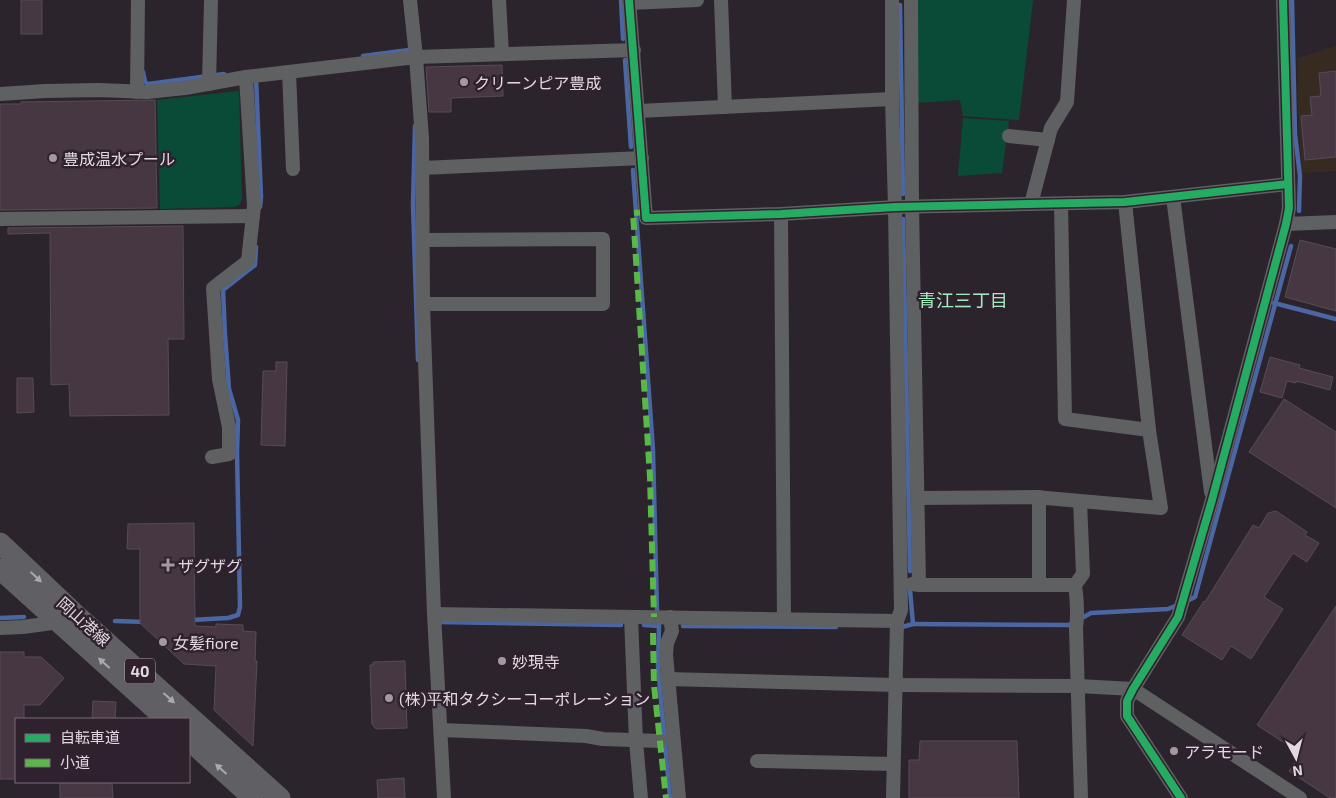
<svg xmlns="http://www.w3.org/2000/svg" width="1336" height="798" font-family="'Exo 2','Noto Sans JP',sans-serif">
<rect width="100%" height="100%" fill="#2c242c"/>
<polygon fill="#372a20" points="1336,46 1336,171 1302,173 1298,109 1298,58"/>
<g fill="#094b36">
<polygon points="916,0 1033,0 1019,120 963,116 960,100 915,103"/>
<polygon points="239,91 242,200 239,205 234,207 160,209 157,100"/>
<polygon points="963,118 1009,121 1002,173 958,176"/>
</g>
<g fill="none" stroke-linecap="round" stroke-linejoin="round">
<g stroke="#4a66a3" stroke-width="4.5">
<polyline points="621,0 623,39"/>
<polyline points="1292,0 1295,134 1300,176 1299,211"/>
<polyline points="900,5 903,194"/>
<polyline points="363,56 409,50"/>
<polyline points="625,60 631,147"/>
<polyline points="143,72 145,82 148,84 224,74"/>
<polyline points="256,78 261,197 260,207"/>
<polyline points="415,126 413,205 418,360"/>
<polyline points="633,170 653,450 657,610"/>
<polyline points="903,219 910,571"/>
<polyline points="1274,303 1336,319"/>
<polyline points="1187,601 1195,597 1291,246"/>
<polyline points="0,618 24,617"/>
<polyline points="1080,619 1091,613 1168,609 1180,604"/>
<polyline points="191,620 228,618 238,615 240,607 237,452 238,420 229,389 225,335 223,290 255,265 256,247"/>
<polyline points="115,621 146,622"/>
<polyline points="439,622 621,625"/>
<polyline points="913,624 1069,625 1073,623"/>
<polyline points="644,625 659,626"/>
<polyline points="659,625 658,667 670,798"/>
<polyline points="683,626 836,627"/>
<polyline points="902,627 913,624 910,590"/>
</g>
</g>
<g fill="#473743" stroke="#564d54">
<rect x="21" y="0" width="21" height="34"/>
<polygon points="502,65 503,96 451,98 451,112 429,112 426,67"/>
<polygon points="1336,71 1336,157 1305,160 1301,116 1312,115 1310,97 1321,96 1319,73"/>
<polygon points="155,100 157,208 0,210 0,104 21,104 21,102"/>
<polygon points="183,226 184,339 168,339 169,415 70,416 69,384 51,385 50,233 8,234 8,228"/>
<polygon points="1300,240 1336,249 1336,311 1285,297"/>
<polygon points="1270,357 1300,365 1299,368 1333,377 1330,390 1296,381 1296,383 1287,381 1282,398 1260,392"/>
<polygon points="276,362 287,362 285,446 261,445 263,371 276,371"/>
<polygon points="17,378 33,378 34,412 17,413"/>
<polygon points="1284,399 1336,432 1336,508 1249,452"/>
<polygon points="1276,511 1307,532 1305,535 1319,543 1307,562 1293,553 1264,597 1283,609 1251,659 1231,646 1222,660 1182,635 1204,601 1205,602 1253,525 1259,528 1268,513"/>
<polygon points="194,523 195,626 216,627 216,624 243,625 243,631 256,632 255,661 257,661 253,746 214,710 216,666 184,664 140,623 140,549 127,549 128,524"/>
<polygon points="1336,606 1336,798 1330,798 1289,771 1301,754 1257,725"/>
<polygon points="0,652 24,652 24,657 41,657 64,678 40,705 24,705 24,719 16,719 16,779 0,779"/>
<polygon points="405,661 407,728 376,729 372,724 370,665 373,665 373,662"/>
<polygon points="93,701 116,702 115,719 92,719"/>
<polygon points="920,741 1017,741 1019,798 909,798 909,760 919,760"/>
<polygon points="404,778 405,798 378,798 377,780"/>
<polygon points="60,782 112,782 113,798 60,798"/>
</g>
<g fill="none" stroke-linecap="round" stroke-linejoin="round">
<g stroke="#5e6062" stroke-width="14">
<polyline points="410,0 416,57 422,138 423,304 434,614 444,798"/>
<polyline points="499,0 502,54"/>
<polyline points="629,0 646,218 781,214 895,207 1125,202 1288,184"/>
<polyline points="721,0 725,107"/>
<polyline points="892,0 892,99 895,207 901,610 897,621 893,798"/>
<polyline points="911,0 912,206 919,585"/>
<polyline points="629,3 697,0"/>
<polyline points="289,72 293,169"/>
<polyline points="209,84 211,0"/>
<polyline points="137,92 138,0"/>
<polyline points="0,94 45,91 99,90 147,92 185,88 246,77 416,57 634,50"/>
<polyline points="638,111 892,99"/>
<polyline points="1009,136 1048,140"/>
<polyline points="422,168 642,158"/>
<polyline points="1173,197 1211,492"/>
<polyline points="1125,202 1149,430"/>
<polyline points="1031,204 1051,128 1067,102 1074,0"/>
<path d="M1061 204 1065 419 1149 430 1161 508 1080 501 1083 574 1075 585C1077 599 1078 614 1076 628L1081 798"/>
<polyline points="781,214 784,619"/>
<polyline points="0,219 253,216"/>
<polyline points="1286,224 1336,222"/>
<polyline points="423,240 603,239 603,304 423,304"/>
<polyline points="212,457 229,454 229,427 219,379 213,288 248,261 254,206 246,77"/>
<polyline points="918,498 1035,497 1080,501"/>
<polyline points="912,584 919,585 1075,585"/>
<polyline points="1039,585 1039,497"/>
<polyline points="434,614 897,621"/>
<polyline points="631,617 636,741 641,798"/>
<polyline points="670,617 672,631 667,643 666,655 679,798"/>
<polyline points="0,628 23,627 59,622 63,620"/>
<polyline points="667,679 895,685 1078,686 1133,689 1300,798"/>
<polyline points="441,730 586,736 603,739 660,741"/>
<polyline points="757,761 893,764"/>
<polyline points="1181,798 1127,716 1127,701 1133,689 1178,617 1212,500 1286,224 1289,208 1283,0"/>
</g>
<g stroke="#606064" stroke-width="21">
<polyline points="0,543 73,612 280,798"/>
<polyline points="0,569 166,719"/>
<polyline points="189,740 253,798"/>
</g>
<g stroke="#58b947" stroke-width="6" stroke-dasharray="12 6" stroke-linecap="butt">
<polyline points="646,212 633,213 650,477 654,617"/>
<polyline points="653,633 654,685 666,798"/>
</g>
<defs>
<g id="cycleway">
<polyline points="629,0 646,218 781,214 895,207 1125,202 1288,184"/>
<polyline points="1181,798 1127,716 1127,701 1133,689 1178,617 1212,500 1286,224 1289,208 1283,0"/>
</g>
</defs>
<use href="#cycleway" stroke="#30212f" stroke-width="11"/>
<use href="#cycleway" stroke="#26ab63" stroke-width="8"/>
</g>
<defs><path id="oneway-solid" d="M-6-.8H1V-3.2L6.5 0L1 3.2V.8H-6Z" transform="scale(1.25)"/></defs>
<g fill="#ada8af">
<use href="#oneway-solid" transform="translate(36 577) rotate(43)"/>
<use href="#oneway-solid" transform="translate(104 663) rotate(-138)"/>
<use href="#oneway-solid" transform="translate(169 698) rotate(42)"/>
<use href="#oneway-solid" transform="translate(221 769) rotate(-138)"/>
</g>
<g fill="#a299a2" stroke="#30212f" stroke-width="2">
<circle cx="464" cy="82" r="5"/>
<circle cx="53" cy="158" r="5"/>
<path d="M165.5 557.5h5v5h5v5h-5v5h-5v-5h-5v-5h5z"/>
<circle cx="163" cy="642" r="5"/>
<circle cx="502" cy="661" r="5"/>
<circle cx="389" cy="698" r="5"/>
<circle cx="1174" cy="751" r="5"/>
</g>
<g text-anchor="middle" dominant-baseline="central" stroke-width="5" stroke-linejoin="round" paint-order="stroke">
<rect fill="#30212f" stroke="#aca1ac" stroke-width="1" x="125" y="658.5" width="30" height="25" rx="4"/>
<g font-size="15" font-weight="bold" fill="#e1d8e1">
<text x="140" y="671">40</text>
</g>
<g font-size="16" fill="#e1d8e1" stroke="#30212f" text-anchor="start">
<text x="474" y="82">クリーンピア豊成</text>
<text x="63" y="158">豊成温水プール</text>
<text x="178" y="565">ザグザグ</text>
<text x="173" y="642">女髪fiore</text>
<text x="512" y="661">妙現寺</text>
<text x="399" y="698">(株)平和タクシーコーポレーション</text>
<text x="1184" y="751">アラモード</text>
</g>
<g font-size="16" fill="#e1d8e1" stroke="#30212f">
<text transform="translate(84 621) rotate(42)">岡山港線</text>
</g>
<g font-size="18" fill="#a2edbd" stroke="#30212f">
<text x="963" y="300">青江三丁目</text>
</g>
</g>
<rect x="15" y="718" width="175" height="65" fill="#30212f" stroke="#776a76"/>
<rect x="25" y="734" width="25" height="8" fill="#26ab63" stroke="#776a76"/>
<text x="60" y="743" font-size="15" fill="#e1d8e1">自転車道</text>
<rect x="25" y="759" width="25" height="8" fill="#58b947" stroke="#776a76"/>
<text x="60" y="768" font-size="15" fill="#e1d8e1">小道</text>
<g transform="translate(1296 758) rotate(173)" stroke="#30212f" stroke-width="4" paint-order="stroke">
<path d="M0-4L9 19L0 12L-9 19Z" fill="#e1d8e1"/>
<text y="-8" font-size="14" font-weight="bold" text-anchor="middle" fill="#e1d8e1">N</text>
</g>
</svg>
